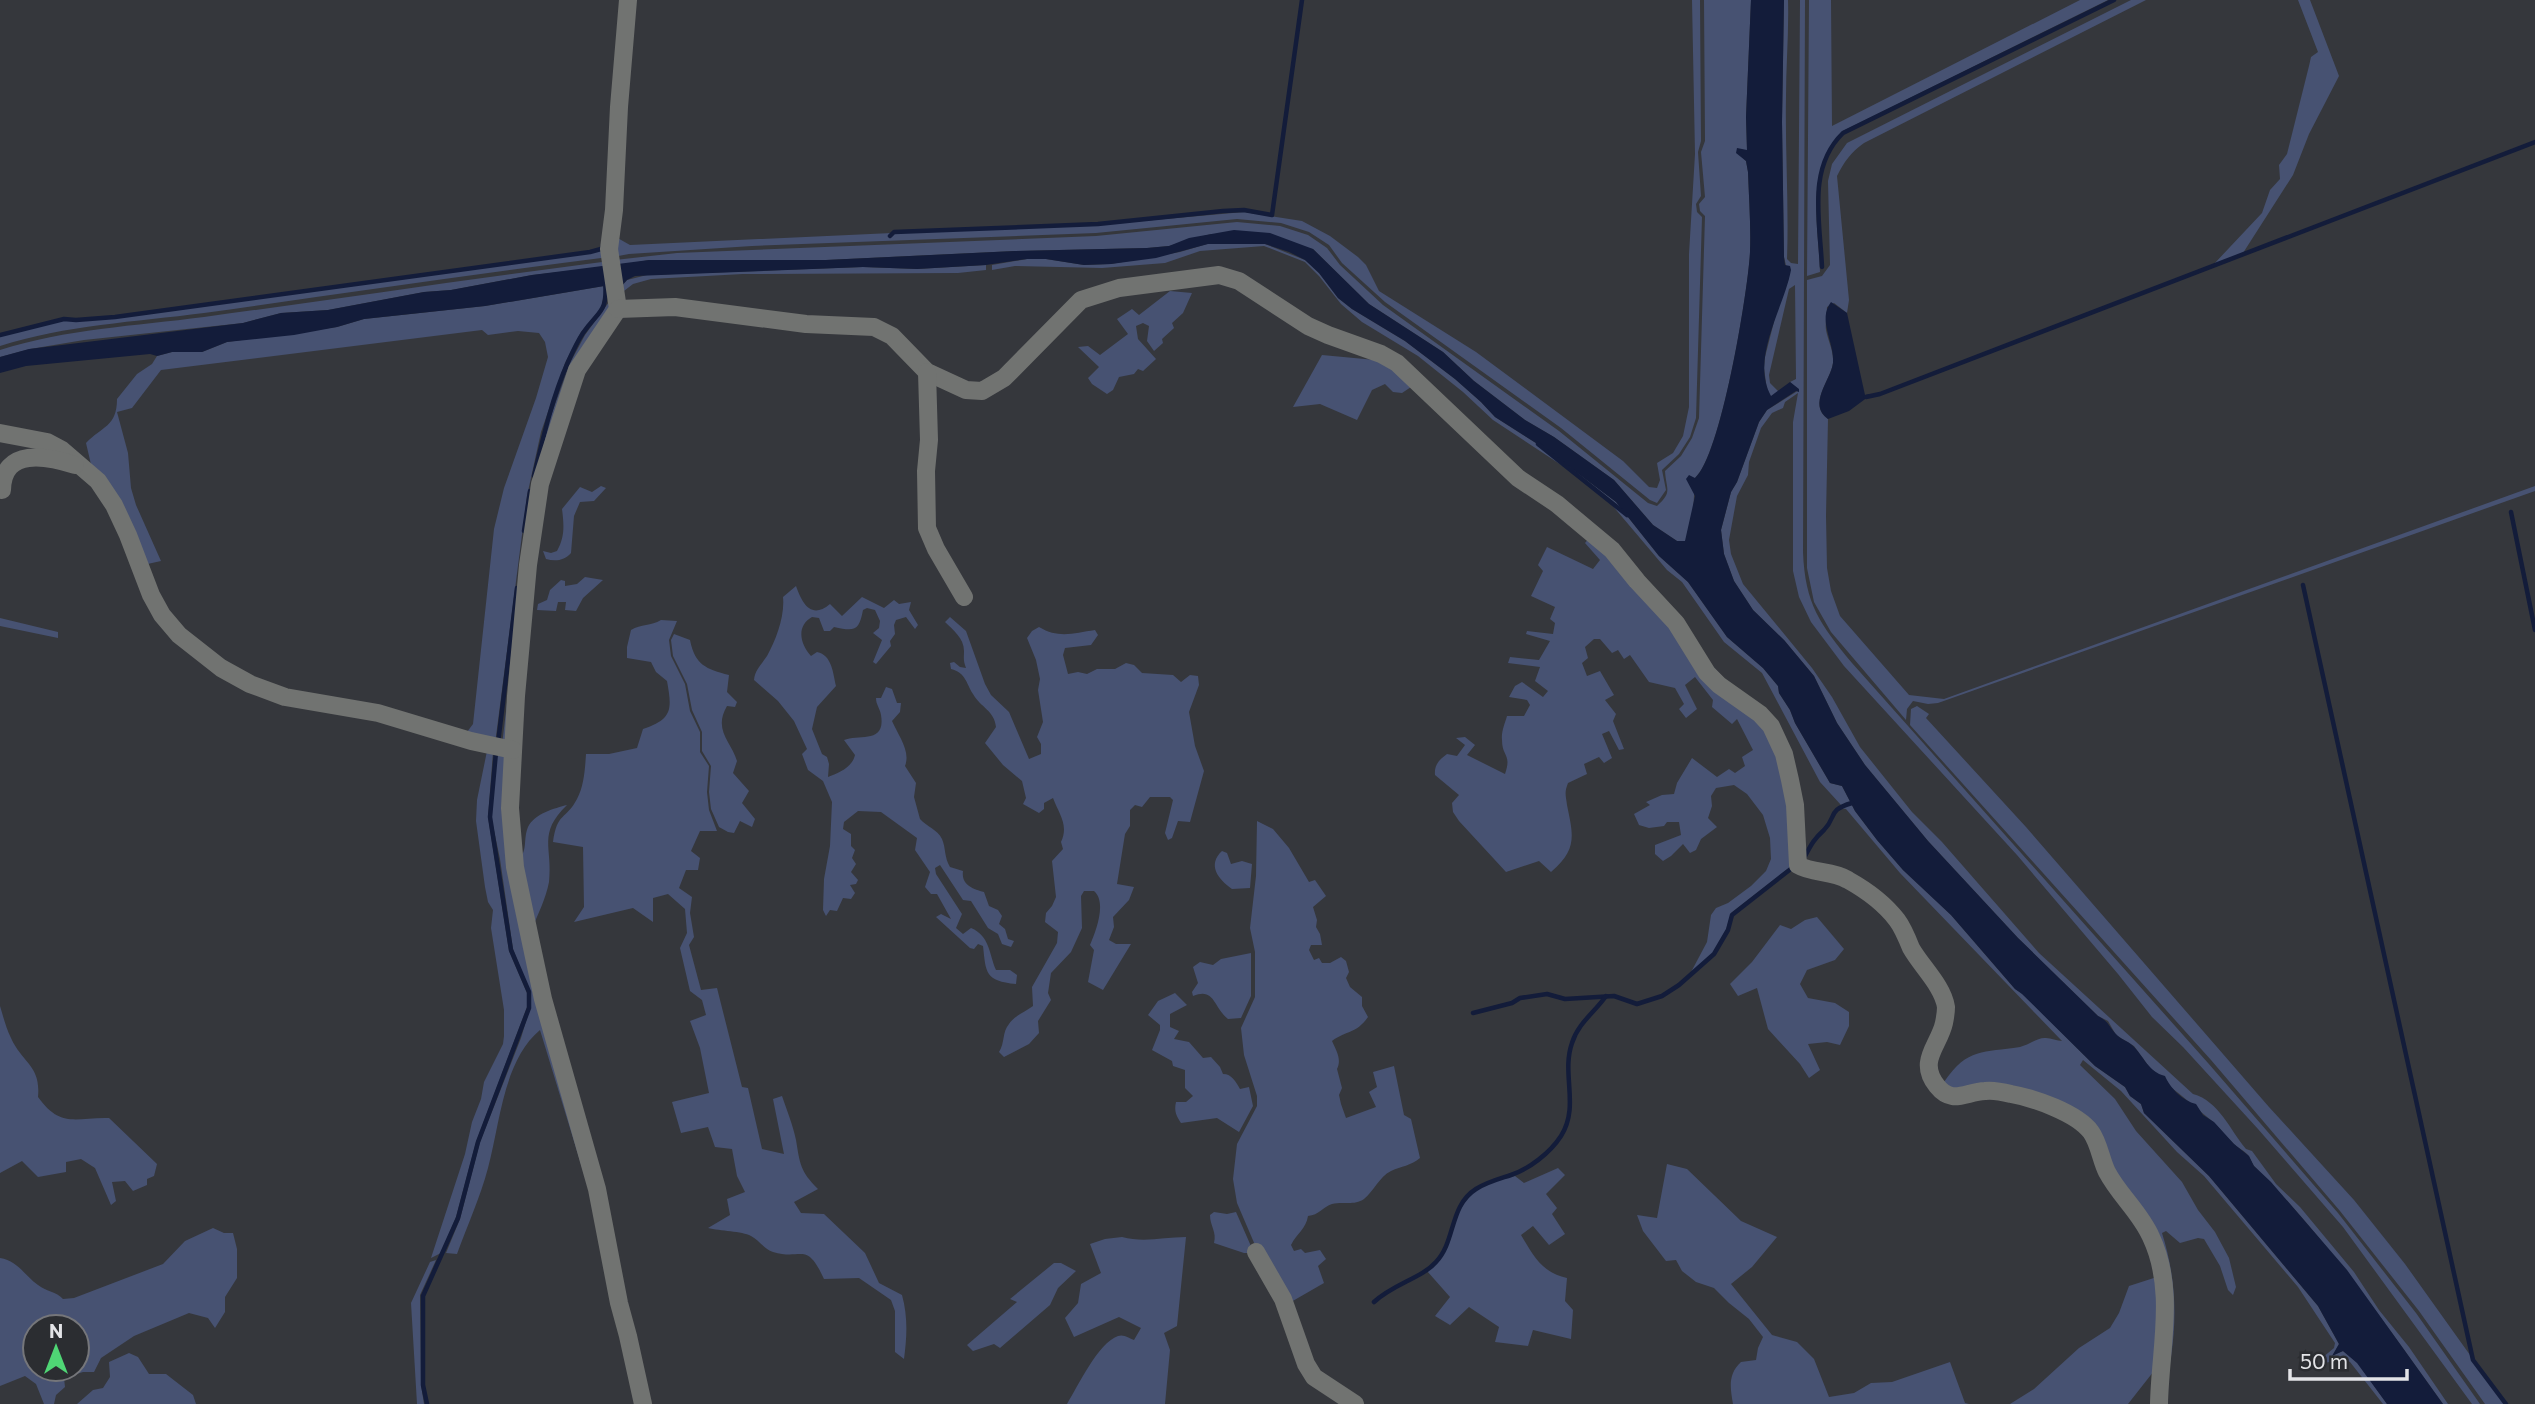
<svg xmlns="http://www.w3.org/2000/svg" width="2535" height="1404" font-family="Commissioner,sans-serif">
<rect width="100%" height="100%" fill="#35373c"/>
<g fill="#475272" fill-rule="evenodd">
<polygon points="1692,0 1700,0 1701,141 1698,152 1701,196 1696,204 1697,212 1702,217 1696,418 1690,437 1679,454 1662,470 1666,490 1657,503 1650,500 1561,428 1385,302 1342,263 1329,245 1309,232 1281,223 1237,219 1096,233 752,246 629,254 613,257 614,236 630,245 892,233 891,237 895,233 1098,225 1244,212 1302,221 1330,236 1358,257 1366,265 1379,291 1476,352 1623,461 1649,487 1657,488 1660,480 1657,463 1673,453 1683,436 1689,407 1689,254 1695,154"/>
<path d="M1704 0H1751L1746 117 1747 150 1737 152 1746 161 1748 172C1749 199 1751 226 1750 253 1748 292 1721 456 1695 478L1693 514 1686 541H1677L1653 525 1614 480 1554 437 1525 420 1474 381 1443 352 1369 304 1313 249 1211 234 1169 246 1147 248 1015 251 826 260H649L617 266 615 260 677 253 1096 236 1237 222 1280 226 1308 235 1327 248 1340 265 1383 305 1559 431 1648 503 1657 506C1673 492 1666 489 1665 471L1681 456 1692 438 1699 418 1705 216 1700 211 1699 204 1705 197 1701 152 1705 141Z"/>
<path d="M1784 0H1788C1789 32 1786 65 1786 97 1785 151 1789 205 1787 259L1791 263 1798 264 1800 0H1805L1803 552C1805 604 1820 624 1852 663L2208 1063 2338 1213 2416 1313 2480 1404H2472L2343 1227 2258 1129 2183 1047 2152 1017 2118 974 2017 855 1844 666 1811 622 1799 597 1793 571V422L1798 393 1785 402 1783 408 1772 413 1761 428 1749 462 1748 475 1737 496 1729 540 1731 554 1743 584 1812 668 1832 697 1860 747 1912 812 1942 842 2039 953 2193 1094C2219 1101 2230 1130 2246 1149L2252 1151 2276 1184 2300 1207 2354 1272 2379 1310 2409 1347 2448 1404H2443C2384 1322 2327 1239 2255 1167 2251 1163 2251 1158 2247 1154 2243 1150 2238 1148 2234 1144 2226 1137 2220 1128 2212 1121 2197 1109 2184 1097 2168 1085L2167 1081 2150 1068 2134 1046 2116 1035 2108 1021 2098 1016 2018 938 1928 841 1865 765 1837 723 1814 676 1784 640 1753 610 1734 581 1724 554 1721 530 1731 492 1737 482 1759 422 1767 410 1799 390 1790 382 1796 379 1795 285 1789 289 1769 375 1770 383 1779 392 1771 397 1767 390 1764 368 1765 357 1777 310 1789 278 1784 257 1782 122Z"/>
<path d="M1809 0H1831L1832 126 2080 0H2108L1843 131C1805 171 1818 221 1820 272L1807 276Z"/>
<path d="M2131 0H2146L1864 143C1851 152 1844 162 1837 176L1849 300 1847 313 1834 303 1827 307C1827 315 1825 323 1826 330 1828 341 1834 351 1833 363 1831 380 1807 404 1828 419L1826 516 1827 568 1831 591 1840 616 1909 695 1944 699 2535 486V491L1938 703 1928 704 1913 701 1907 709 1906 720 1831 632 1814 602 1807 568V280L1822 276 1830 265 1828 181 1832 164 1847 143Z"/>
<polygon points="2298,0 2310,0 2339,76 2309,134 2293,175 2243,253 2214,264 2262,213 2270,190 2280,179 2279,165 2287,154 2309,66 2311,57 2318,52"/>
<path d="M1251 242 1265 244 1305 260 1319 273 1338 298 1352 309 1405 341 1455 379 1481 402 1495 417 1547 450 1616 502 1659 556 1688 582 1727 637 1763 668 1778 686 1779 693 1790 710 1795 723 1830 783 1842 786 1855 811 1877 840 1903 870 1951 915 2015 989 2022 993 2095 1066 2125 1087 2130 1096 2141 1104 2144 1113 2209 1176 2318 1306 2339 1344 2333 1355 2343 1351 2358 1363 2387 1404H2383L2350 1362 2343 1359 2320 1364 2322 1358 2334 1348 2335 1343 2298 1287 2204 1176 2177 1152 2121 1091 2083 1060 2080 1065 2115 1099 2136 1131 2182 1182 2198 1210 2215 1232 2229 1258 2236 1287 2233 1295 2228 1290 2220 1266 2204 1239 2198 1238 2180 1243 2166 1231 2162 1233C2181 1294 2176 1343 2162 1404L2166 1290 2097 1138 2025 1095H1955L1944 1082C1968 1047 1983 1053 2020 1047 2029 1045 2038 1037 2046 1038 2051 1038 2057 1041 2062 1041L1900 873 1846 809 1841 808 1848 804 1841 805 1820 782 1762 673 1724 642 1682 582 1667 570 1612 505 1575 474 1493 420 1463 392 1418 356 1362 322 1341 304 1319 276 1305 262 1264 246 1200 251 1165 263 1102 268 1015 266 992 270V265L1027 259H1046L1084 265 1111 264 1180 252 1207 244Z"/>
<path d="M602 249 609 257C474 274 339 294 204 313 135 322 66 325 0 346V336L64 320 76 321 115 318 590 253Z"/>
<path d="M602 262 606 267 532 275 451 290 424 292 328 310 281 313 243 323 84 340 30 349 0 357V350C66 329 135 326 204 317 337 299 469 279 602 262Z"/>
<polygon points="986,265 986,270 958,273 743,274 651,279 633,284 620,294 619,289 627,280 647,275 863,267 917,269"/>
<path d="M604 286 609 289 614 301 557 417 511 742 502 745 524 558 545 432 570 363 585 335 609 302 605 288 601 309 581 332 565 363 541 432 527 496 495 744 464 736 473 724 494 529 504 488 536 398 548 357 545 342 539 333 518 331 488 335 482 330 161 370 132 408 117 412 128 453 131 488 136 505 161 561 143 565 93 473 86 443C102 426 117 427 117 399L137 374 152 364 157 356 172 352H202L227 342 337 327 364 319 485 306Z"/>
<polygon points="1170,291 1192,293 1183,313 1172,323 1174,328 1162,339 1163,343 1154,351 1147,341 1149,326 1143,323 1136,326 1138,339 1156,359 1143,371 1138,369 1134,374 1119,377 1113,390 1107,394 1092,384 1088,378 1099,367 1078,347 1088,346 1100,355 1128,334 1117,319 1132,309 1139,315"/>
<polygon points="1322,355 1386,361 1414,385 1402,393 1393,392 1385,384 1372,390 1357,420 1320,404 1293,407"/>
<path d="M601 486 606 488 594 501 580 502 574 516 571 553C565 560 556 562 546 559L543 551 551 553 557 551C565 537 564 525 562 509L580 487 592 492Z"/>
<path d="M1590 537 1760 716 1783 767 1793 865 1731 913 1726 930 1713 953 1690 974 1707 942 1711 915 1716 908 1728 903 1751 886 1766 871 1771 859 1770 838 1763 815 1747 794 1734 785 1716 788 1711 796 1712 806 1708 818 1717 827 1701 839 1696 850 1690 853 1683 844 1671 856 1663 861 1655 854V845L1681 835 1679 822H1667L1664 826 1649 828 1639 825 1634 814 1650 805 1646 802 1662 795 1674 794 1677 783 1692 758 1717 777 1729 769 1735 773 1745 766 1742 757 1753 750 1737 719 1732 724 1712 707 1713 700 1695 677 1685 685 1697 709 1686 718 1679 709 1684 704 1675 688 1649 682 1630 655 1624 659 1618 650 1612 653 1600 639H1594L1585 647 1588 658 1582 663 1587 676 1600 671 1614 695 1605 700 1616 714 1613 721 1624 749 1619 750 1609 731 1602 734 1612 758 1604 763 1599 757 1584 764 1587 774 1568 783C1564 793 1566 796 1567 805 1573 835 1578 849 1551 872L1539 861 1506 872 1459 821 1453 812 1452 803 1459 795 1435 775C1434 765 1439 760 1447 754L1457 756 1465 745 1456 738 1465 737 1475 745 1467 755 1505 774C1512 754 1502 757 1502 740 1501 732 1505 723 1507 716H1524L1530 705 1527 700 1509 697 1515 686 1522 682 1543 697 1548 691 1535 681 1540 667 1508 663 1510 657 1539 660 1550 641 1526 634 1527 631 1553 634 1555 623 1550 619 1555 607 1531 596 1543 571 1538 565 1547 547 1593 569 1600 560 1585 543Z"/>
<polygon points="585,577 603,580 583,598 576,611 565,610 566,602 558,602 556,611 537,610 538,604 547,600 550,590 561,580 565,581 565,586 577,584"/>
<path d="M796 586C802 603 811 620 830 604L842 616 862 597 884 608 894 600 899 604 911 602 909 610 918 625 915 629 906 617 896 620 894 625 895 634 890 641 891 646 876 664 873 662 882 640 873 633 879 628 880 621 875 610 867 608 863 610C859 630 856 632 834 627L830 631H824L819 618 812 617C796 626 800 644 811 656L817 652C832 655 833 673 836 686L817 707 812 729 822 754 827 757 829 764 828 777C838 773 852 768 855 755L844 740C859 734 886 744 881 715 880 708 876 705 876 698H881L886 687 892 689 897 703H901L900 712 892 721C898 735 911 751 905 766L916 783 914 797 920 819C927 827 937 829 942 839 946 848 944 857 950 867L963 871C961 885 973 889 984 892L989 906 998 910 1002 916 999 924 1005 929 1008 939 1014 941 1011 947 1002 944 998 934 988 928 971 901 963 900 940 865 935 868 936 874 962 914 956 928 963 934 971 928C990 936 989 954 996 970H1010L1017 975 1016 984C985 981 986 973 983 946L978 944 974 949 970 948 936 917 941 914 951 919 937 894H931L925 887 930 872 915 850 917 838 881 812 858 811 844 822 843 829 851 834V846L855 850 852 858 856 864 851 872 858 880 856 884 850 885 855 893 851 899 843 898 837 911 830 910 826 916 823 910 824 879 830 846 832 802 823 781 808 770 802 754 807 749 794 721 778 701 754 680C755 670 761 665 767 656 776 640 785 616 783 597Z"/>
<path d="M950 617 966 631 985 684 991 695 1009 712 1029 759 1041 754V744L1037 737 1043 722 1038 690 1040 679 1036 660 1027 638 1032 631 1039 627C1059 639 1074 633 1095 630L1098 635 1091 645 1065 648 1063 655 1068 674 1078 672 1087 674 1097 669H1115L1126 663 1134 665 1142 673 1173 675 1181 682 1190 675 1198 676 1199 685 1189 712 1195 746 1204 771 1190 822 1178 821 1172 838 1168 840 1165 833 1173 800 1170 797H1150L1142 807 1135 805 1130 810V826L1125 834 1117 884 1134 887 1129 900 1113 917 1114 927 1109 940 1116 944H1131L1103 990 1088 982 1094 950 1090 945C1096 931 1107 902 1094 891H1084L1081 896 1082 928 1071 952 1051 973 1048 993 1051 1000 1038 1021 1039 1033 1029 1044 1004 1057 999 1052C1005 1043 1002 1032 1009 1024 1014 1016 1025 1012 1033 1006L1032 987 1057 943 1058 932 1045 922 1046 913 1052 906 1056 897 1052 861 1063 849 1061 842C1069 825 1059 814 1053 798L1044 803V809L1039 813 1023 804 1026 798 1022 781 1003 765 985 743 996 727C994 710 981 708 973 694 966 683 966 673 951 669L950 663 954 662 960 667 966 668C963 660 964 658 964 651 964 638 953 630 945 622Z"/>
<polygon points="0,618 58,632 58,638 0,626"/>
<path d="M661 620 677 621 669 640 671 656 685 684 690 711 700 732V752L709 766 707 792 709 810 717 831H700L691 851 700 858 698 870H686L679 888 692 897 690 913 694 937 689 945 701 990 717 988 742 1087 748 1088 762 1149 784 1154 773 1099 782 1096C787 1111 793 1125 796 1140 800 1164 800 1171 818 1189L794 1202 801 1213 824 1214 865 1253 879 1283 902 1295C908 1317 907 1336 904 1359L895 1352V1311L891 1300 859 1278 824 1279C806 1240 802 1261 773 1252 764 1249 759 1240 751 1236 742 1231 720 1231 708 1228L730 1215 727 1199 745 1192 737 1176 732 1149 715 1147 708 1127 681 1133 672 1102 709 1093 700 1048 690 1021 706 1015 702 1000 690 991 680 948 687 933 685 909 668 894 653 898V922L633 908 574 922 584 907 583 847 553 842C557 812 566 820 577 799 584 786 585 769 586 754H609L637 748 643 729C673 719 672 709 667 681L656 672 651 662 627 658V647L631 630C641 624 651 626 661 620Z"/>
<path d="M674 634 690 640C695 665 706 669 729 675L727 692 737 702 735 707 727 706C713 730 731 741 737 761L733 773 749 791 742 803 755 819 752 827 740 821 734 833 728 832 719 827 711 809 709 792 711 766 702 751V732L692 710 687 684 673 656 671 640Z"/>
<polygon points="1917,706 1929,714 1926,718 2026,827 2269,1107 2354,1200 2405,1264 2505,1404 2485,1404 2419,1311 2340,1211 2211,1060 1910,725 1911,709"/>
<polygon points="487,751 493,752 488,817 509,951 527,993 527,1007 476,1142 456,1217 441,1253 431,1258 465,1154 472,1122 481,1099 484,1082 503,1044 504,1036 504,1010 491,928 493,910 488,902 485,887 476,821 477,800"/>
<path d="M498 753 504 755 507 806 591 1197 540 1030C503 1061 500 1124 488 1168 480 1198 467 1226 457 1254L446 1253 460 1219 480 1142 521 1038 530 1008V992L513 949 500 859 491 816 494 772Z"/>
<path d="M567 805C537 834 553 847 549 882 546 898 538 914 532 929L519 860C528 849 523 839 528 827 534 814 555 808 567 805Z"/>
<path d="M1257 821 1273 829 1289 848 1309 882 1315 880 1326 896 1313 907 1317 920 1316 927 1320 934 1322 945H1311L1309 950 1314 960 1319 958 1322 963H1330L1341 957 1346 961 1349 972 1346 978 1350 987 1362 997V1006L1368 1017C1356 1034 1347 1030 1332 1041 1336 1050 1342 1059 1337 1069L1342 1088 1339 1095 1341 1104 1346 1118 1376 1107 1369 1092 1377 1087 1373 1072 1394 1066 1404 1115 1411 1119 1420 1158C1410 1166 1402 1166 1391 1171 1379 1177 1374 1191 1364 1199 1354 1206 1343 1201 1332 1204 1323 1207 1319 1215 1308 1216 1306 1229 1297 1233 1291 1245L1294 1251 1301 1249 1305 1253 1320 1250 1326 1259 1318 1266 1324 1283 1291 1302 1258 1252 1237 1203 1233 1179 1237 1144 1257 1106V1096L1244 1055 1241 1028 1255 997V952L1250 928 1256 876Z"/>
<path d="M1222 851 1227 853 1231 864 1242 861 1252 864 1250 888 1232 889C1218 879 1207 865 1222 851Z"/>
<polygon points="1817,917 1844,949 1835,960 1807,970 1800,984 1808,998 1835,1003 1849,1012 1849,1026 1840,1045 1827,1042 1808,1044 1820,1070 1809,1078 1800,1064 1768,1029 1757,988 1738,996 1730,984 1752,962 1780,925 1791,929 1805,920"/>
<path d="M1251 953V996L1241 1018 1228 1019C1213 1007 1215 987 1193 996L1192 992 1198 983 1193 967 1200 962 1213 965 1221 959Z"/>
<path d="M1175 993 1187 1005 1170 1014V1027L1179 1031 1174 1039 1189 1042 1203 1058 1211 1057 1220 1067 1223 1074C1232 1074 1236 1082 1240 1089L1249 1087 1253 1106 1239 1132 1217 1118 1181 1123C1176 1115 1174 1111 1176 1102H1186L1193 1096 1185 1088V1070L1173 1066 1172 1061 1152 1050 1160 1030V1025L1148 1015 1158 1001Z"/>
<path d="M0 1006C3 1016 6 1028 11 1038 22 1063 41 1065 38 1097 61 1129 76 1117 109 1118L157 1164 154 1176 147 1179V1185L133 1191 125 1181 112 1182 116 1201 111 1205 95 1168 81 1159 66 1162V1172L38 1177 22 1161 0 1173Z"/>
<path d="M1667 1164 1687 1169 1741 1221 1777 1237 1752 1267 1731 1284 1772 1335 1797 1342 1814 1359 1829 1397 1854 1393 1871 1383 1892 1382 1950 1362 1965 1403 1969 1404H1733C1730 1387 1728 1374 1741 1362L1756 1360 1758 1348 1763 1337 1749 1319 1729 1303 1714 1288 1696 1282 1682 1271 1676 1260 1666 1261 1643 1231 1637 1215 1657 1218Z"/>
<path d="M1558 1168 1565 1175 1546 1194 1557 1208 1552 1214 1565 1234 1549 1245 1533 1226 1521 1235C1533 1255 1542 1273 1567 1278L1565 1301 1573 1310 1571 1339 1533 1330 1528 1346 1495 1342 1499 1327 1469 1307 1450 1325 1435 1316 1450 1297 1427 1271C1458 1251 1447 1215 1474 1192 1485 1183 1501 1179 1515 1176L1524 1183Z"/>
<path d="M1214 1212 1227 1214 1236 1212 1254 1253H1244L1214 1243C1217 1232 1210 1226 1210 1215Z"/>
<path d="M213 1228 224 1233H233L237 1249V1278L225 1297V1312L215 1328 208 1318 189 1313 134 1336 101 1358 94 1372H83L64 1378 65 1387 56 1395 54 1404H44L36 1384 25 1376 0 1386V1258C18 1261 24 1275 38 1285 47 1292 56 1291 63 1299L74 1298 163 1264 185 1241ZM35 1327H77V1369H35Z"/>
<path d="M1122 1237C1144 1243 1164 1237 1186 1237L1177 1326 1164 1333 1170 1350 1165 1404H1067C1078 1386 1098 1343 1118 1336 1124 1334 1129 1338 1134 1340L1141 1328 1119 1317 1074 1337 1065 1318 1078 1303 1081 1284 1101 1273 1090 1244 1105 1239Z"/>
<polygon points="436,1260 420,1295 421,1385 424,1404 417,1404 411,1303 430,1262"/>
<polygon points="1054,1263 1061,1263 1076,1271 1058,1288 1050,1305 1000,1348 994,1344 973,1351 967,1345 1017,1302 1010,1299"/>
<polygon points="2160,1276 2161,1362 2128,1404 2010,1404 2034,1389 2079,1348 2110,1328 2119,1313 2129,1286"/>
<polygon points="129,1353 138,1357 149,1374 166,1374 193,1395 196,1404 77,1404 93,1390 103,1388 110,1377 109,1362"/>
</g>
<g fill="#131c3a">
<path d="M1751 0H1784L1782 122 1784 257 1785 265 1790 266 1791 270C1784 308 1750 358 1771 396L1790 382 1799 389V392L1796 391 1767 410 1759 422 1737 482 1731 492 1721 530 1724 554 1734 581 1753 610 1784 640 1814 676 1837 723 1865 765 1928 841 2018 938 2098 1016C2110 1022 2109 1028 2118 1036 2122 1040 2128 1041 2132 1045 2144 1056 2148 1072 2165 1076 2170 1088 2183 1101 2196 1104L2203 1115 2214 1122 2234 1144 2249 1156 2254 1166 2271 1182 2347 1270 2443 1404H2387L2357 1363 2343 1351 2332 1356 2339 1344 2318 1306 2209 1176 2144 1113 2141 1104 2130 1096 2125 1087 2095 1066 2022 994 2015 989 1951 915 1903 870 1877 840 1855 811 1842 786 1830 783 1795 723 1790 710 1779 693 1778 686 1763 668 1727 637 1688 582 1659 556 1616 502 1547 450 1495 417 1481 402 1455 379 1405 341 1352 309 1338 298 1319 273 1305 260 1289 252 1265 244H1208L1156 258 1111 264 1084 265 1046 259H1027L986 265 917 269 863 267 635 276 627 280 619 289 604 286 485 306 364 319 337 327 294 335 227 342 202 352H172L157 356 150 354 26 366 0 373V357L29 349 243 323 281 313 328 310 424 292 451 290 532 275 649 260H826L1015 251 1147 248 1169 246 1189 238 1234 230 1270 233 1313 249 1369 304 1443 352 1474 381 1525 420 1554 437 1614 480 1653 525 1677 541H1685L1695 496 1686 479 1689 475 1695 478C1721 456 1748 291 1750 252 1751 226 1749 199 1748 172L1746 161 1736 153 1737 148 1747 150 1746 117Z"/>
<path d="M1831 302 1847 313 1865 395 1872 394 1849 411 1828 419C1807 404 1831 380 1833 363 1835 343 1817 320 1831 302Z"/>
</g>
<g fill="none" stroke-linecap="round" stroke-linejoin="round">
<g stroke="#131c3a" stroke-width="4.5">
<polyline points="890,236 894,232 1098,224 1223,211 1244,210 1272,215 1302,0"/>
<path d="M1822 267C1820 221 1807 168 1843 133L2114 0"/>
<polyline points="0,335 64,319 76,320 115,317 590,252 601,249 603,246"/>
<polyline points="1866,397 1880,394 2535,142"/>
<polyline points="1538,444 1627,515"/>
<path d="M534 476C543 438 552 398 568 362 572 353 577 342 583 333 599 310 608 313 605 281"/>
<polyline points="2511,512 2535,630"/>
<polyline points="524,531 530,491"/>
<polyline points="2303,585 2473,1360 2506,1404"/>
<polyline points="498,743 517,588"/>
<path d="M1804 858C1811 845 1813 840 1824 830 1837 817 1827 810 1852 803"/>
<polyline points="1473,1013 1512,1003 1520,998 1547,994 1565,999 1614,996 1637,1004 1662,996 1679,985 1714,954 1728,930 1732,915 1792,868"/>
<path d="M1374 1302C1393 1284 1422 1278 1436 1262 1456 1241 1449 1206 1476 1189 1487 1182 1499 1179 1511 1175 1529 1169 1550 1153 1561 1136 1580 1106 1561 1074 1572 1043 1578 1023 1595 1012 1606 996"/>
<polyline points="427,1404 423,1385 423,1296 458,1218 478,1142 529,1008 529,992 511,950 490,817 496,752"/>
</g>
<g stroke="#717371" stroke-width="18">
<polyline points="628,0 619,107 614,210 609,249 618,309 577,370 540,484 528,565 516,696 510,808 515,867 531,943 543,999 597,1189 619,1303 628,1336 643,1404"/>
<path d="M618 309 675 307 806 324 874 327 892 336 927 372 966 390 982 391 1004 378 1081 300 1119 288 1219 275 1239 281 1308 326 1328 335 1381 354 1397 363 1518 478 1557 504 1612 550 1637 581 1676 623 1707 673 1719 685 1760 714 1771 726 1784 754 1790 780 1795 805 1798 865C1813 874 1832 870 1848 880 1866 890 1884 903 1897 920 1903 928 1907 938 1911 948 1921 966 1943 986 1946 1007 1946 1012 1945 1018 1944 1023 1939 1046 1917 1061 1937 1086 1952 1105 1965 1092 1985 1091 1993 1090 2003 1092 2011 1094 2034 1098 2077 1113 2091 1132 2099 1143 2101 1160 2107 1172 2119 1195 2140 1212 2151 1237 2176 1290 2160 1349 2159 1404"/>
<polyline points="927,372 929,440 926,471 927,528 936,549 964,597"/>
<polyline points="0,433 47,442 62,450 98,481 114,505 128,535 151,595 162,615 179,635 221,668 250,684 285,697 378,713 471,741 513,750"/>
<path d="M2 490C3 447 47 456 75 465"/>
<polyline points="1256,1252 1283,1299 1306,1364 1314,1377 1355,1404"/>
</g>
</g>
<g transform="translate(56 1348)"><circle r="33" fill="#2b2d31" stroke="#75767a" stroke-width="2"/>
<path d="M0-5L12 26L0 18L-12 26Z" fill="#4fd675"/>
<text y="-10" font-size="19" font-weight="bold" text-anchor="middle" fill="#e3e4e7">N</text>
</g>
<path d="M2290 1369v10h117v-10" fill="none" stroke="#e3e4e7" stroke-width="3.5"/>
<text x="2300" y="1369" font-size="21" fill="#e3e4e7" stroke="#2b2d31" stroke-width="5" paint-order="stroke">50 m</text>
</svg>
